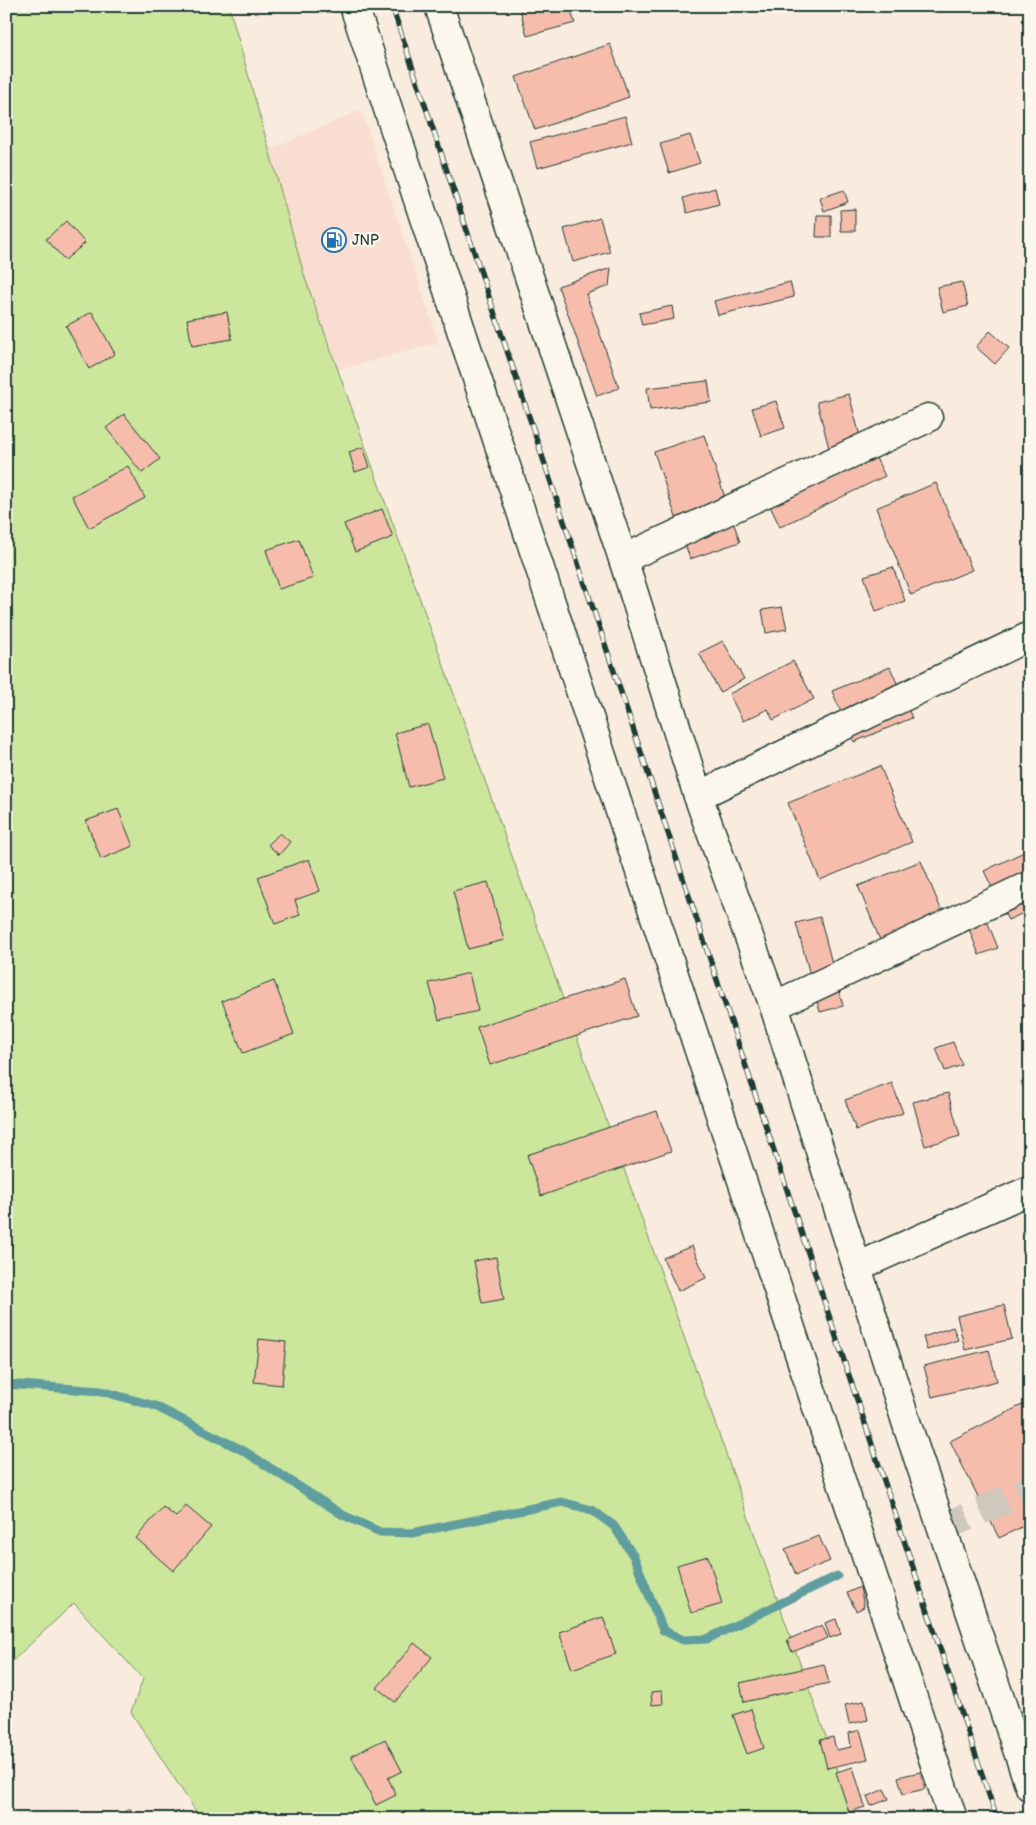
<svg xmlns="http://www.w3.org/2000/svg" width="1036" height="1825" font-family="'Balsamiq Sans',sans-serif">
<rect width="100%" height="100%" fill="#faebdf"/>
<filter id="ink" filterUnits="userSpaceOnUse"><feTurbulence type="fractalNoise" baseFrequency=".02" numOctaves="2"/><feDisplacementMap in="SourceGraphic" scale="10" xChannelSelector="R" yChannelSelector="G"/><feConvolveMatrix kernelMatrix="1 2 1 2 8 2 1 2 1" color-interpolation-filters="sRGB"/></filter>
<g filter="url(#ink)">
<polygon fill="#f9ddd0" points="361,110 439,343 319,375 252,157"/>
<polygon fill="#cce69c" stroke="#769268" points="6,6 229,6 305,278 726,1454 855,1819 201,1819 131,1712 143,1679 74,1603 6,1667"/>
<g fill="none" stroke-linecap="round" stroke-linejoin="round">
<polyline stroke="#609d9f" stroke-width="9" points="6,1384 101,1391 155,1406 244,1451 343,1515 380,1532 412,1533 562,1502 592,1510 614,1526 634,1557 663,1630 683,1640 707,1639 837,1576"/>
</g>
<g fill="#f6bdad" stroke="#1f3d34">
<polygon points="519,6 569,6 575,23 527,36"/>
<polygon points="610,44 629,97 535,130 516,77"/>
<polygon points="625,116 632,142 537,168 530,142"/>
<polygon points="690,135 700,163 669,173 660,144"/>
<polygon points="715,188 719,204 687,213 683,198"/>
<polygon points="844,190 848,202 824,211 820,198"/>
<polygon points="855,209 855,231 841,231 840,210"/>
<polygon points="817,215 831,215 831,237 816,237"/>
<polygon points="600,218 610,252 573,262 564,229"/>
<polygon points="66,221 85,243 65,260 46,239"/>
<polygon points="611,268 609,286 586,294 619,388 597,396 558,286"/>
<polygon points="790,282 794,297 718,315 714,301"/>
<polygon points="962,282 968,306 943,312 937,287"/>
<polygon points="672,306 674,319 642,325 639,313"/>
<polygon points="92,312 115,354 89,369 66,326"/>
<polygon points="227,312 232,339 192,346 187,319"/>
<polygon points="990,331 1009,348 995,364 976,347"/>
<polygon points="708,381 711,402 650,410 647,388"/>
<polygon points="849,394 869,471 837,479 817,402"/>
<polygon points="776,401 785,428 761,436 752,408"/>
<polygon points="124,414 160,459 142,473 106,428"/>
<polygon points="704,435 740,542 690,559 654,452"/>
<polygon points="363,447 370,467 355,472 349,452"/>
<polygon points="875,456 885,476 780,527 770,506"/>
<polygon points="128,466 145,498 89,528 72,496"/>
<polygon points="936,483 972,570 911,595 876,508"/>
<polygon points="382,509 393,537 355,552 344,524"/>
<polygon points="299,539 313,578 279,589 266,550"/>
<polygon points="893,567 905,601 876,611 864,576"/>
<polygon points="782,607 787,629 766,633 762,610"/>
<polygon points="723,641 744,679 720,692 699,653"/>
<polygon points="793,661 814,699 773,720 768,709 743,721 729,694"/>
<polygon points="890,667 912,718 854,742 832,691"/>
<polygon points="428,724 443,778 409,787 395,733"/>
<polygon points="880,766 912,842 820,880 788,803"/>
<polygon points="118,809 133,846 101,859 86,821"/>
<polygon points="280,833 290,842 279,855 268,845"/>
<polygon points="1030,849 1030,910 1008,920 984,871"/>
<polygon points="309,859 320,891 295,900 300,915 275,924 258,877"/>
<polygon points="921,861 945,919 882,945 858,886"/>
<polygon points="488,882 504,940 468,949 453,891"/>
<polygon points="983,911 998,948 979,955 965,918"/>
<polygon points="820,917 843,1006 820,1012 796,923"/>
<polygon points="469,973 478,1011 439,1020 429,983"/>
<polygon points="625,979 637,1016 490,1065 477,1027"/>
<polygon points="274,981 294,1034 243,1053 222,1001"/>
<polygon points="953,1042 962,1065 945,1071 936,1048"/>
<polygon points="1030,1078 1030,1099 1021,1082"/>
<polygon points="892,1083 903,1113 856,1130 845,1100"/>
<polygon points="948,1093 960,1136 925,1146 913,1102"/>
<polygon points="657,1111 671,1151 541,1196 527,1155"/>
<polygon points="692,1246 706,1278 678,1291 663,1258"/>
<polygon points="496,1257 504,1299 482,1303 474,1261"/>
<polygon points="1004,1305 1012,1339 965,1350 957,1316"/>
<polygon points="953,1327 958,1340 927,1350 923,1337"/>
<polygon points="259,1339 286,1342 282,1385 254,1382"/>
<polygon points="989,1350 997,1381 932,1397 924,1366"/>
<polygon points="1030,1401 1030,1523 999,1538 950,1441"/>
<polygon points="186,1506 211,1527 173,1571 136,1538 163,1507 176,1517"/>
<polygon points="819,1536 830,1561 796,1575 785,1549"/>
<polygon points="708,1556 722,1604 691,1613 677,1565"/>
<polygon points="860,1587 864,1607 856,1611 847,1593"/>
<polygon points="603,1617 616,1654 572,1669 559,1632"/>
<polygon points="836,1619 841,1634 830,1638 825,1623"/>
<polygon points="822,1625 828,1638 792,1652 787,1640"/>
<polygon points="414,1643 432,1657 395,1702 377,1688"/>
<polygon points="824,1664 829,1683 744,1702 740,1683"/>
<polygon points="662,1691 663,1704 652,1705 651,1692"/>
<polygon points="864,1701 868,1720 849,1724 845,1705"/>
<polygon points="751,1709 764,1748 747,1754 733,1715"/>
<polygon points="860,1730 868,1759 827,1768 820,1740 833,1737 836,1750 851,1747 849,1733"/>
<polygon points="385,1739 402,1771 388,1778 396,1795 376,1805 351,1756"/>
<polygon points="853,1767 865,1807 849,1812 836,1772"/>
<polygon points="920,1772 925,1789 903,1794 898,1777"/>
<polygon points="884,1789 889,1799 871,1806 867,1797"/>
<polygon points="129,1808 141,1819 119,1819"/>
</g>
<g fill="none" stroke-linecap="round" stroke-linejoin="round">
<polyline stroke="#cec8bd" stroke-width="28" stroke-dasharray="28 14" stroke-linecap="butt" points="942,1528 1030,1489"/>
<defs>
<g id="minor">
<polyline points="623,559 928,418"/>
<polyline points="698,796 1030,636"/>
<polyline points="774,1006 1030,885"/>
<polyline points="857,1267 1030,1190"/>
</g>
<g id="major">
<polyline points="354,6 953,1819"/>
<polyline points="439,6 623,559 698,796 774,1006 910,1434 1030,1787"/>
</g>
</defs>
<use href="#minor" stroke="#1f3d34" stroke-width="31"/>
<use href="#major" stroke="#1f3d34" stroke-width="31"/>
<use href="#minor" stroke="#fbf7ec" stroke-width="28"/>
<use href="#major" stroke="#fbf7ec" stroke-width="28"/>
<defs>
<polyline id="rail" points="392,6 997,1819"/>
</defs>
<use href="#rail" stroke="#1f3d34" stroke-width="5.5"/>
<use href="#rail" stroke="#fbf7ec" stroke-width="4" stroke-dasharray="11" stroke-linecap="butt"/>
</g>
</g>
<defs>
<symbol id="fuel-ring" viewBox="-11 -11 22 22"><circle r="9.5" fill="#fbf7ec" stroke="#1f6fb2" stroke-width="1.5"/><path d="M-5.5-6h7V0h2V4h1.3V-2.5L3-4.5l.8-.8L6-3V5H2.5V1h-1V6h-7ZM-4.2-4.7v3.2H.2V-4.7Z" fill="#1f6fb2"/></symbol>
</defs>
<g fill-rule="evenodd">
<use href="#fuel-ring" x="320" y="226" width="28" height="28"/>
</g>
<g text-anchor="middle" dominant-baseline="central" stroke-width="4.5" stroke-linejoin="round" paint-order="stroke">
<g font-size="14" fill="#1f3d34" stroke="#fbf7ec" text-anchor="start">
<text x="352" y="240">JNP</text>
</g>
</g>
<rect width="1036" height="1825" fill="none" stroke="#fbf7ec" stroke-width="25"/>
<rect x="12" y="12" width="1011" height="1800" fill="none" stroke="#1f3d34" stroke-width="2" filter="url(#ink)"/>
</svg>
